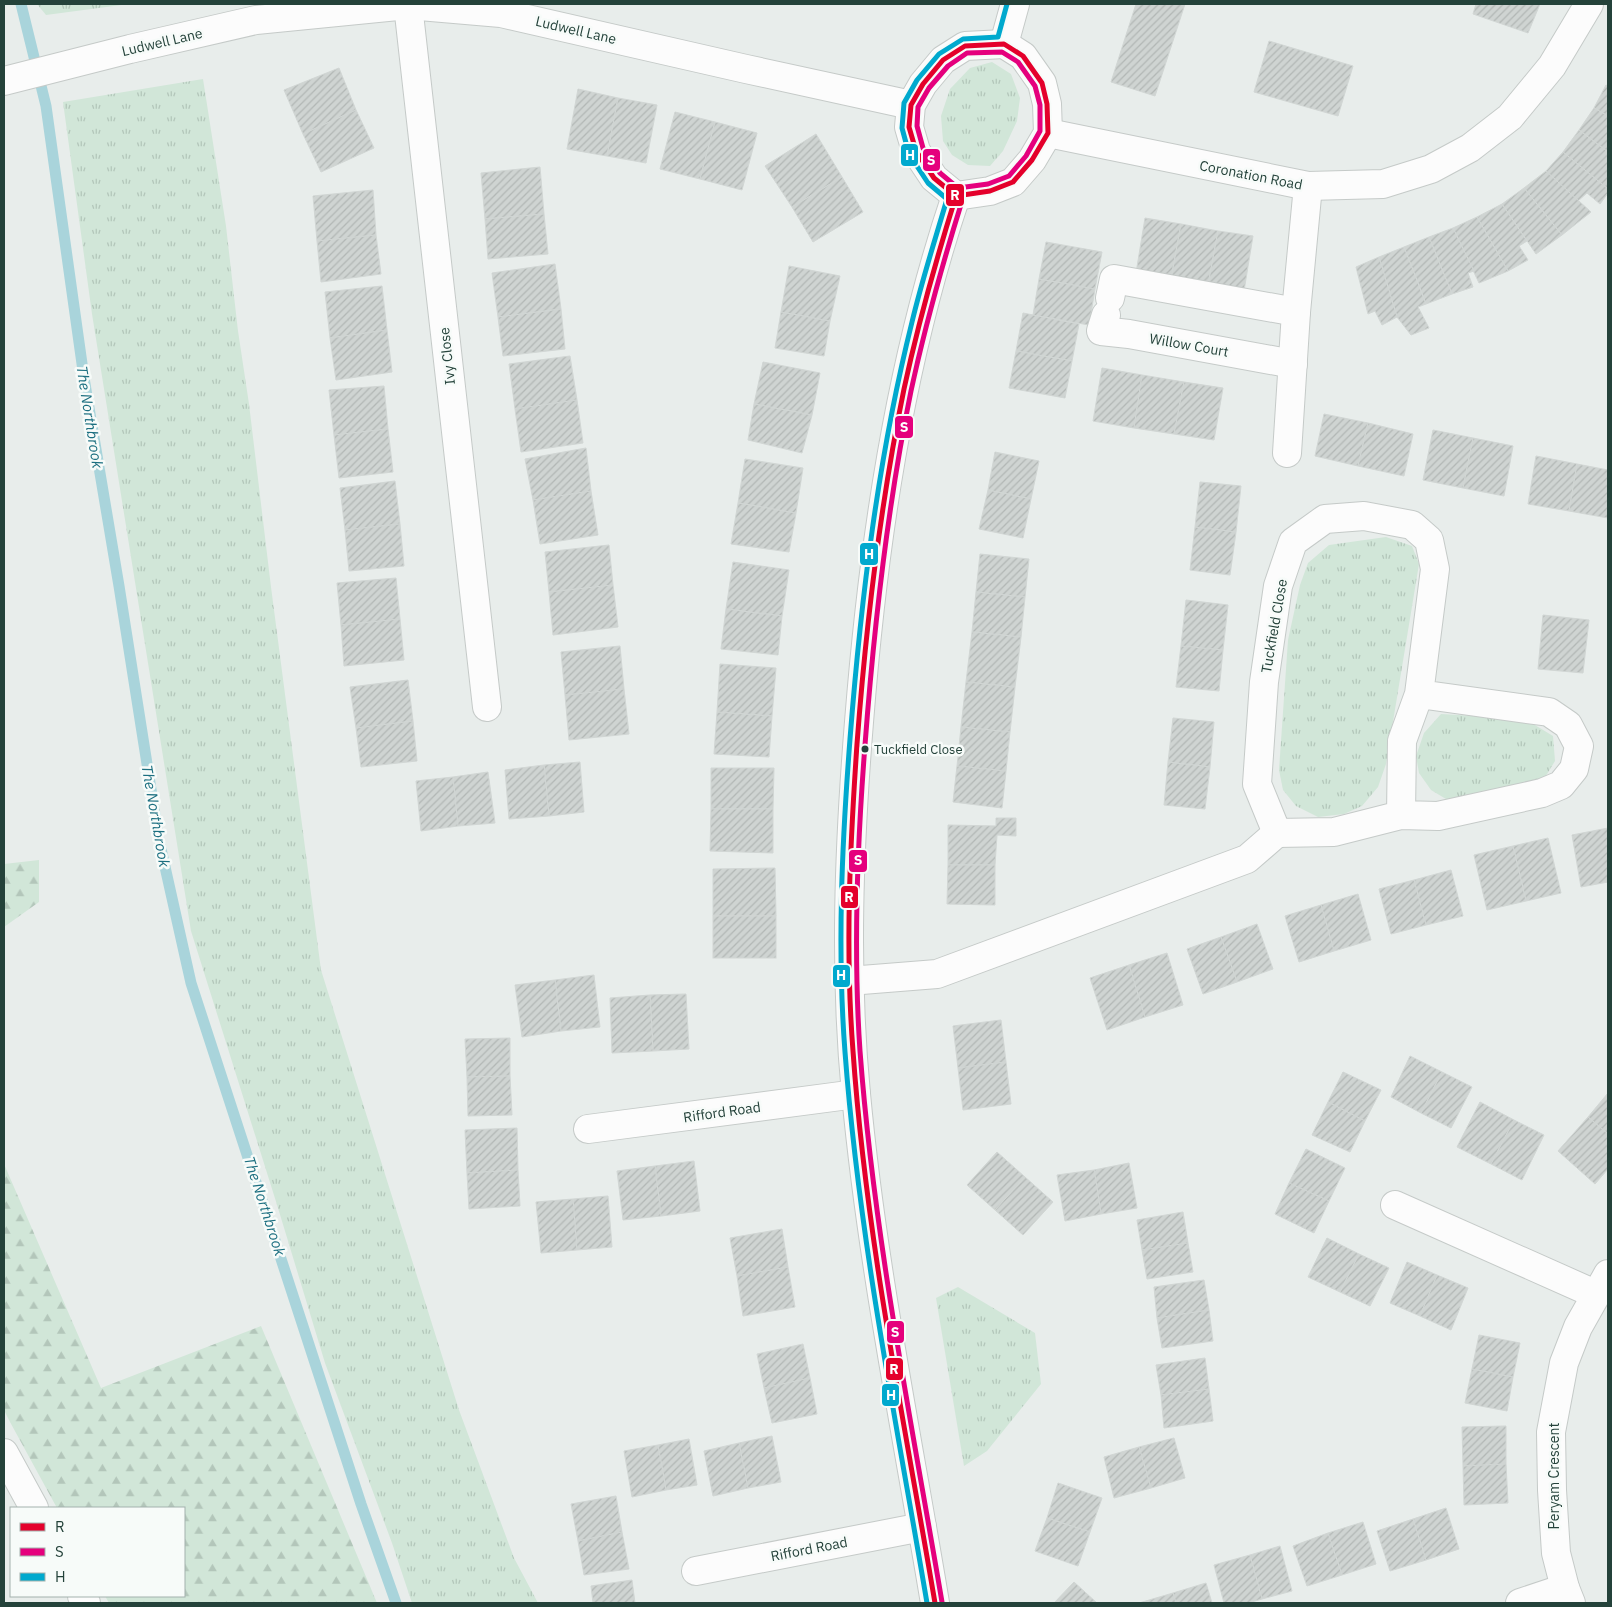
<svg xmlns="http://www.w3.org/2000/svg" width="1612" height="1607" font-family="'IBM Plex Sans',sans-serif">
<defs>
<pattern id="grass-tufts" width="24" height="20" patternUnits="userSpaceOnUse" patternTransform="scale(1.25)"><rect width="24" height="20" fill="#d1e6d8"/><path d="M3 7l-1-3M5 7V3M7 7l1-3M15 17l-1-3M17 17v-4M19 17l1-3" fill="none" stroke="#b3c6ba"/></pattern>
<pattern id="forest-firs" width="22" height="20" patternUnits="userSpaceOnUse" patternTransform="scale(1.25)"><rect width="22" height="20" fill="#d1e6d8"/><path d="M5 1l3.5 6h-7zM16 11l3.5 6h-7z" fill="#b3c6ba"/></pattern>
<pattern id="building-hatch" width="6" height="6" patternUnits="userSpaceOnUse" patternTransform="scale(1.25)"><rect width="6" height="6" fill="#cfd4d2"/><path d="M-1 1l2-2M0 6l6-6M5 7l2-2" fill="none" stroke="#b2b7b5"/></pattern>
</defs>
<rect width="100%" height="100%" fill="#e8edeb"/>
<g fill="url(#grass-tufts)">
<polygon points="37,4 129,4 46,15"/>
<polygon points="992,62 1011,74 1020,98 1017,121 1003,151 990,166 968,165 952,155 943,141 941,116 950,89 970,68"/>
<polygon points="203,79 226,226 238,331 249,404 271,587 321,970 459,1410 514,1558 538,1603 412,1603 392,1543 325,1363 278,1208 191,931 92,314 63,102"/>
<polygon points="1386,537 1412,546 1419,564 1386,764 1378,787 1362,806 1344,814 1318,817 1296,806 1283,790 1279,770 1288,640 1300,585 1308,563 1329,545"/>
<polygon points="1441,714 1525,719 1553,736 1555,761 1544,779 1451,802 1431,790 1419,773 1416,756 1424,733"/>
<polygon points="958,1287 1035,1333 1041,1384 987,1451 964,1466 936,1298"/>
</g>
<g fill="url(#forest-firs)">
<polygon points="39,860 39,902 4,927 4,864"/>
<polygon points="4,1164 101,1388 261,1326 377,1603 109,1603 105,1596 184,1596 184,1508 57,1508 10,1422 4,1410"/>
</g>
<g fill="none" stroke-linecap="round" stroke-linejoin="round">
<polyline stroke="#a9d4db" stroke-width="11" points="21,4 46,106 84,378 119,586 159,840 191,983 361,1504 396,1603"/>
</g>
<g fill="url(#building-hatch)" stroke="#d1d6d4">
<polygon points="1136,4 1185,4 1155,96 1111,82"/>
<polygon points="1476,4 1540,4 1528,33 1473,14"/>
<polygon points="1269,41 1353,66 1338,116 1254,92"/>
<polygon points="339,68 356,110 303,134 284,90"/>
<polygon points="1606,85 1608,86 1608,116 1594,108"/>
<polygon points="578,89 618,98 607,156 567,149"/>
<polygon points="618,98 657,105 646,163 607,156"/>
<polygon points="1594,108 1608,116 1608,152 1579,130"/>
<polygon points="356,110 374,148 321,172 303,134"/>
<polygon points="675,112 715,122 700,179 660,169"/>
<polygon points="715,122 757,133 742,190 700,179"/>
<polygon points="1579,130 1608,152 1608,189 1563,152"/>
<polygon points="816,134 842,177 792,207 765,166"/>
<polygon points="1563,152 1608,189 1608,193 1600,204 1587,193 1578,201 1546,171"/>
<polygon points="540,167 544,214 485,219 481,173"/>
<polygon points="1546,171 1591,212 1562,235 1524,188"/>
<polygon points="842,177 863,212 813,242 792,207"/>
<polygon points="1524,188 1562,235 1536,254 1502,204"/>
<polygon points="373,190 376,235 317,241 313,196"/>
<polygon points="1502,204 1527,241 1519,246 1528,260 1508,271 1477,217"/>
<polygon points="544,214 548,254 488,259 485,219"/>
<polygon points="1477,217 1508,271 1479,283 1453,228"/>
<polygon points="1145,218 1181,224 1171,279 1136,273"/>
<polygon points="1181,224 1218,231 1208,285 1171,279"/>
<polygon points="1453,228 1474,271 1468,273 1473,287 1452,294 1429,237"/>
<polygon points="1218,231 1253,236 1244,291 1208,285"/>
<polygon points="376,235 381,274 321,282 317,241"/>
<polygon points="1429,237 1452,294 1426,304 1404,247"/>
<polygon points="1046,242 1102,252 1095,289 1039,279"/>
<polygon points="1404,247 1426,304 1418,307 1429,328 1411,335 1397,317 1379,257"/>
<polygon points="1379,257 1397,317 1382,325 1375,311 1368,314 1356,267"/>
<polygon points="555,264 561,309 498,317 492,273"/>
<polygon points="789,266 840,276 830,321 781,312"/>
<polygon points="1039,279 1095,289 1089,325 1033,315"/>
<polygon points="382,286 387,330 330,338 325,292"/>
<polygon points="561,309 565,349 503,356 498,317"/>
<polygon points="781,312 830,321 824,356 775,348"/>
<polygon points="1023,313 1079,324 1072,361 1016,351"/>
<polygon points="387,330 392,372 336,380 330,338"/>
<polygon points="1016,351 1072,361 1065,398 1009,388"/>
<polygon points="570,356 577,400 515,409 509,364"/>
<polygon points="763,362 820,373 812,415 754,404"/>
<polygon points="1102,368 1142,375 1134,428 1093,421"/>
<polygon points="1142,375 1184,382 1174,434 1134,428"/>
<polygon points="1184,382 1223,388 1214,440 1174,434"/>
<polygon points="384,386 388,429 334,435 329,390"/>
<polygon points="577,400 583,443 521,452 515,409"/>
<polygon points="754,404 812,415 802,453 748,440"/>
<polygon points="1324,414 1368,423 1358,466 1315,456"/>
<polygon points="1368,423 1413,434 1404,476 1358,466"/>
<polygon points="388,429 393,472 339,478 334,435"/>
<polygon points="1433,430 1473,438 1463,488 1423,480"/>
<polygon points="1473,438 1513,446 1504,496 1463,488"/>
<polygon points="586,448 591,491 533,500 525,459"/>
<polygon points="995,452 1039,461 1031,499 988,490"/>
<polygon points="1536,456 1577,464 1569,511 1528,504"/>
<polygon points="745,459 803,468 796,513 738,503"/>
<polygon points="1577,464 1608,470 1608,518 1569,511"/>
<polygon points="395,481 400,524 345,530 340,488"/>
<polygon points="1200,482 1241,486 1236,532 1195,527"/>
<polygon points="988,490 1031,499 1023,538 979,529"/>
<polygon points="591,491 598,535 540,544 533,500"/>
<polygon points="738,503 796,513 789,552 731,544"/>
<polygon points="400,524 404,566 349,571 345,530"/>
<polygon points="1195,527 1236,532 1230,575 1190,570"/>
<polygon points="609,545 613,585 549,592 545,552"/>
<polygon points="980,554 1029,559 1025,597 976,592"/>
<polygon points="733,562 789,570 782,616 726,609"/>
<polygon points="396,578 400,619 341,625 337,583"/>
<polygon points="613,585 618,627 553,635 549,592"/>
<polygon points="976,592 1025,597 1021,637 972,632"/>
<polygon points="1186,600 1228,605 1223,650 1181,646"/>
<polygon points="726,609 782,616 778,655 721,649"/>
<polygon points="1543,615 1589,620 1583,673 1538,669"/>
<polygon points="400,619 404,660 344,666 341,625"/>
<polygon points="972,632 1021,637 1015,687 966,682"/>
<polygon points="620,646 624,689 565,695 561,652"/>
<polygon points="1181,646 1223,650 1219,691 1176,687"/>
<polygon points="720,664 776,668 772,716 717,712"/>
<polygon points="408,680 413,721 356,728 350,687"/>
<polygon points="966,682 1015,687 1010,732 961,727"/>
<polygon points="624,689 629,734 569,740 565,695"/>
<polygon points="717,712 772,716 769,757 714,754"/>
<polygon points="1173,718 1214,722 1210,767 1168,762"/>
<polygon points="413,721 417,761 361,767 356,728"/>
<polygon points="961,727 1010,732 1006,771 957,766"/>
<polygon points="580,762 584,812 549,816 544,765"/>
<polygon points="1168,762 1210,767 1205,809 1164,805"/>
<polygon points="544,765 549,816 509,819 505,770"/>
<polygon points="957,766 1006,771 1002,808 953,802"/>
<polygon points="711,768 774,768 773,809 711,809"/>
<polygon points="488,772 495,823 458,826 453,777"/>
<polygon points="453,777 458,826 421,831 416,781"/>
<polygon points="711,809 773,809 773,853 710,851"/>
<polygon points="996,818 1016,818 1016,836 997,835 995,865 948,865 948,825 996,826"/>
<polygon points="1608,828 1608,882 1581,887 1572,835"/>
<polygon points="1548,838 1561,893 1526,901 1513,846"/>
<polygon points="1513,846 1526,901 1487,910 1474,855"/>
<polygon points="948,865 995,865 995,905 947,904"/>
<polygon points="775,868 776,916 713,916 713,869"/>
<polygon points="1451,870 1463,916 1426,925 1414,880"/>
<polygon points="1414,880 1426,925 1391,934 1379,889"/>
<polygon points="1358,894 1371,940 1334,951 1321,905"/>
<polygon points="1321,905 1334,951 1299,962 1285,916"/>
<rect x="713" y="916" width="63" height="42"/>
<polygon points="1257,924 1273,969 1237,982 1221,937"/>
<polygon points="1221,937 1237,982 1203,994 1187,949"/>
<polygon points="1167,953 1183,1005 1145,1017 1129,965"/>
<polygon points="1129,965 1145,1017 1107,1030 1090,978"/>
<polygon points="594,975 600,1027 561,1031 555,980"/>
<polygon points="555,980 561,1031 522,1037 515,985"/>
<polygon points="686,994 689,1049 653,1051 650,995"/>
<polygon points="650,995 653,1051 612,1053 610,998"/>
<polygon points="1001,1020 1006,1062 958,1068 953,1026"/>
<polygon points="510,1038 510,1076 467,1077 465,1039"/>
<polygon points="1410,1056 1442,1072 1421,1113 1391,1097"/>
<polygon points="1006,1062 1011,1104 963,1110 958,1068"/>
<polygon points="1343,1072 1381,1090 1365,1121 1328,1102"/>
<polygon points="1442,1072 1472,1087 1451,1128 1421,1113"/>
<polygon points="510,1076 512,1115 468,1116 467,1077"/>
<polygon points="1608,1093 1608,1134 1588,1117"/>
<polygon points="1328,1102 1365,1121 1350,1152 1312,1135"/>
<polygon points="1480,1102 1514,1120 1491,1164 1457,1147"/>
<polygon points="1588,1117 1608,1134 1608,1169 1595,1184 1558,1151"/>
<polygon points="1514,1120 1544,1135 1522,1180 1491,1164"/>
<polygon points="517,1128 518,1170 467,1173 465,1130"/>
<polygon points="1306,1149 1345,1168 1329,1201 1289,1183"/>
<polygon points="997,1152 1025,1177 995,1210 967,1185"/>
<polygon points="694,1161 700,1211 661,1216 655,1166"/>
<polygon points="1129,1163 1137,1208 1101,1214 1094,1170"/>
<polygon points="655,1166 661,1216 623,1220 617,1171"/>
<polygon points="518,1170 520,1206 469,1209 467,1173"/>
<polygon points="1094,1170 1101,1214 1065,1221 1057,1175"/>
<polygon points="1025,1177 1053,1202 1023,1235 995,1210"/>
<polygon points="1289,1183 1329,1201 1314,1233 1275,1214"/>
<polygon points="608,1196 612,1247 577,1250 573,1199"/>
<polygon points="573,1199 577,1250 541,1253 536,1202"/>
<polygon points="1183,1212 1188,1243 1142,1250 1137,1220"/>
<polygon points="782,1229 788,1267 737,1276 730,1238"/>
<polygon points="1327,1238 1359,1254 1340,1292 1308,1277"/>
<polygon points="1188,1243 1193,1272 1147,1279 1142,1250"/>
<polygon points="1359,1254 1389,1268 1370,1306 1340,1292"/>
<polygon points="1407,1262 1437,1275 1420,1316 1390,1303"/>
<polygon points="788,1267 795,1307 743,1316 737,1276"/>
<polygon points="1437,1275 1468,1288 1451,1330 1420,1316"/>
<polygon points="1204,1280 1209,1310 1157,1318 1154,1287"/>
<polygon points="1209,1310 1213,1341 1162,1348 1157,1318"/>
<polygon points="1479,1335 1520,1343 1513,1377 1472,1369"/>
<polygon points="803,1344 810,1378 764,1388 757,1354"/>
<polygon points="1205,1358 1209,1389 1161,1395 1156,1365"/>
<polygon points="1472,1369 1513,1377 1507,1411 1465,1403"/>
<polygon points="810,1378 817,1414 772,1423 764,1388"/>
<polygon points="1209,1389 1213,1421 1164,1428 1161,1395"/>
<polygon points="1506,1426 1506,1464 1463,1466 1462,1427"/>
<polygon points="772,1436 781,1482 748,1488 739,1443"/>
<polygon points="1174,1438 1185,1478 1151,1488 1139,1447"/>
<polygon points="689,1439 697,1485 666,1490 658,1445"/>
<polygon points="739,1443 748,1488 713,1496 704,1451"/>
<polygon points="658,1445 666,1490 632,1497 624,1451"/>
<polygon points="1139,1447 1151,1488 1114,1498 1104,1457"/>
<polygon points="1506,1464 1508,1503 1464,1505 1463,1466"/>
<polygon points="1058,1483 1102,1498 1090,1532 1047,1518"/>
<polygon points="616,1496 622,1532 578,1541 571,1504"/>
<polygon points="1446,1508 1459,1549 1426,1560 1413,1519"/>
<polygon points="1047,1518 1090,1532 1078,1566 1035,1551"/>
<polygon points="1413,1519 1426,1560 1390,1571 1377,1531"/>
<polygon points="1363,1522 1376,1564 1342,1575 1328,1533"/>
<polygon points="622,1532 629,1569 584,1575 578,1541"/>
<polygon points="1328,1533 1342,1575 1307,1586 1293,1546"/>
<polygon points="1280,1546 1292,1591 1262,1599 1250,1555"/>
<polygon points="1250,1555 1262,1599 1248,1603 1224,1603 1214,1565"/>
<polygon points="632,1580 635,1603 593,1603 591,1586"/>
<polygon points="1074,1582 1097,1603 1054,1603"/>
<polygon points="1206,1583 1212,1603 1176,1603 1173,1593"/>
<polygon points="1173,1593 1176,1603 1139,1603"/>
</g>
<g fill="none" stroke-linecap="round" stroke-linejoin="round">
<defs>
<g id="pedestrian">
<polyline points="1110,298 1114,279 1296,312"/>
<polyline points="1106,315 1101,331 1129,334 1293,364"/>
</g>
<g id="minor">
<polyline points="408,5 487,707"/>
<polygon points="1004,44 1023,56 1042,83 1047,104 1048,133 1032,160 1013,182 990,191 956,196 934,178 916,151 909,127 911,105 923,84 943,60 965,46"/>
<polyline points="1004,44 1015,4"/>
<polyline points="4,81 130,49 256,20 408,5 501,13 746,69 911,105"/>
<polyline points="1048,133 1308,186 1383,184 1431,169 1470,148 1510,117 1552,66 1589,4"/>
<polyline points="1287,453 1296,312 1308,186"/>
<polyline points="1401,815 1402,741 1419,694 1435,569 1429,540 1412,525 1364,516 1325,519 1293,542 1278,586 1264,682 1257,784 1277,833 1334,832 1401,815 1438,816 1542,793 1561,785 1574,769 1579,746 1568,725 1549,712 1419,694"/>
<polyline points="849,981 937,974 1247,859 1277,833"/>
<polyline points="588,1129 856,1094"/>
<polyline points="1395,1205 1595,1294"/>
<polyline points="4,1453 34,1508"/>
<polyline points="696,1571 922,1527"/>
<polyline points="82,1596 86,1603"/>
<path d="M935 1603C907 1434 872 1265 856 1094 844 970 849 846 859 722 873 545 899 365 956 196"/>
<polyline points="1520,1603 1565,1588"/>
<polyline points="1571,1603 1565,1588 1556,1553 1552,1490 1551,1432 1564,1363 1578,1327 1608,1274"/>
</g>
</defs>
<use href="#pedestrian" stroke="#c5cac8" stroke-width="30"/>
<use href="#minor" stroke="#c5cac8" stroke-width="30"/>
<use href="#pedestrian" stroke="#fcfcfc" stroke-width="28"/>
<use href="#minor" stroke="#fcfcfc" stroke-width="28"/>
<defs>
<g id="bus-1">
<polygon points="1004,44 1023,56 1042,83 1047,104 1048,133 1032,160 1013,182 990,191 956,196 934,178 916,151 909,127 911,105 923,84 943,60 965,46"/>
<path d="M935 1603C904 1420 866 1237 853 1051 845 949 850 846 857 744 866 625 880 506 904 389 918 324 936 260 956 196"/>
</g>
<g id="bus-2">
<polygon points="1002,52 1018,62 1035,86 1040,105 1040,131 1026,156 1009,176 988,184 958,188 940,173 923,148 917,126 918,107 929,88 948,66 967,53"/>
<path d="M942 1602C911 1419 874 1237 860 1051 853 949 857 847 865 745 874 626 887 508 911 391 925 326 943 262 963 198"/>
</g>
<path id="bus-3" d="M927 1603C896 1420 859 1238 845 1052 837 948 842 843 850 739 861 599 878 458 912 322 922 280 935 240 947 199L928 183 909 154 902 128 904 103 917 80 939 54 963 39 998 37 1007 4"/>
</defs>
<use href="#bus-1" stroke="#f7fbf9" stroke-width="9"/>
<use href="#bus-2" stroke="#f7fbf9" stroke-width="9"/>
<use href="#bus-3" stroke="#f7fbf9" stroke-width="9"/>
<use href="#bus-1" stroke="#e4002b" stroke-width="5"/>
<use href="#bus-2" stroke="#e5007d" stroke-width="5"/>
<use href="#bus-3" stroke="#00a9ce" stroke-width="5"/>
</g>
<circle fill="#24423a" stroke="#f7fbf9" stroke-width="2" cx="865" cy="749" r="4.5"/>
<g text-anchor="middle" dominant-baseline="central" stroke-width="5" stroke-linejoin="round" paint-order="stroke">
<g font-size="13" fill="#24423a" stroke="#f7fbf9" text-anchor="start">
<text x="874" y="749">Tuckfield Close</text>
</g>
<g font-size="14" fill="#24423a" stroke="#f7fbf9">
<text transform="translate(576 30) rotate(13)">Ludwell Lane</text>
<text transform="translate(162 42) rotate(-13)">Ludwell Lane</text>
<text transform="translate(1251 175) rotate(11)">Coronation Road</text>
<text transform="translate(1189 345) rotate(10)">Willow Court</text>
<text transform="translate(447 356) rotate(-96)">Ivy Close</text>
<text transform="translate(1274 626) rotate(-80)">Tuckfield Close</text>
<text transform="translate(722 1112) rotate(-8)">Rifford Road</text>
<text transform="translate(1554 1476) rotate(-90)">Peryam Crescent</text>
<text transform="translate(809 1549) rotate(-11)">Rifford Road</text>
</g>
<g font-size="15" font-style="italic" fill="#1c6f80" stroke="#f7fbf9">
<text transform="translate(90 417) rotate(81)">The Northbrook</text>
<text transform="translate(156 816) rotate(80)">The Northbrook</text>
<text transform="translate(265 1206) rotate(72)">The Northbrook</text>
</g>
</g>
<g stroke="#f7fbf9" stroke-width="2">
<rect x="900" y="143" width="19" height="24" rx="5" fill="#00a9ce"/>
<rect x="922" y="148" width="19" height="24" rx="5" fill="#e5007d"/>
<rect x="945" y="183" width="20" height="24" rx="5" fill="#e4002b"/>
<rect x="894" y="415" width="20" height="24" rx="5" fill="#e5007d"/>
<rect x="859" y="542" width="20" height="24" rx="5" fill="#00a9ce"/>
<rect x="848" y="849" width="20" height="24" rx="5" fill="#e5007d"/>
<rect x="840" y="885" width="19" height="24" rx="5" fill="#e4002b"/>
<rect x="832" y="964" width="19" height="24" rx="5" fill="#00a9ce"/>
<rect x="886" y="1320" width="19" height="24" rx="5" fill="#e5007d"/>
<rect x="885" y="1357" width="19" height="24" rx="5" fill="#e4002b"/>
<rect x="881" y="1383" width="19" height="24" rx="5" fill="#00a9ce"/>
</g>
<g font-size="14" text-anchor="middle" font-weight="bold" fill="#fff">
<text x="910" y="160">H</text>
<text x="931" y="165">S</text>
<text x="955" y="200">R</text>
<text x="904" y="432">S</text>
<text x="869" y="559">H</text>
<text x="858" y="865">S</text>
<text x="849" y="902">R</text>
<text x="841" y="980">H</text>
<text x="895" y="1337">S</text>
<text x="894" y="1374">R</text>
<text x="891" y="1400">H</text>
</g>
<rect width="1612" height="1607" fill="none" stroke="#24423a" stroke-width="10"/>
<rect x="10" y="1507" width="175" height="90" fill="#f7fbf9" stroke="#a3b1ad"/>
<rect x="20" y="1523" width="25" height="8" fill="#e4002b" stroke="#a3b1ad"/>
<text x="55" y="1532" font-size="15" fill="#24423a">R</text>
<rect x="20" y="1548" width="25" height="8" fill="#e5007d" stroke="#a3b1ad"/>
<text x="55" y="1557" font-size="15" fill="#24423a">S</text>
<rect x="20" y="1573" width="25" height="8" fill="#00a9ce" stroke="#a3b1ad"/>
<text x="55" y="1582" font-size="15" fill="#24423a">H</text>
</svg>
